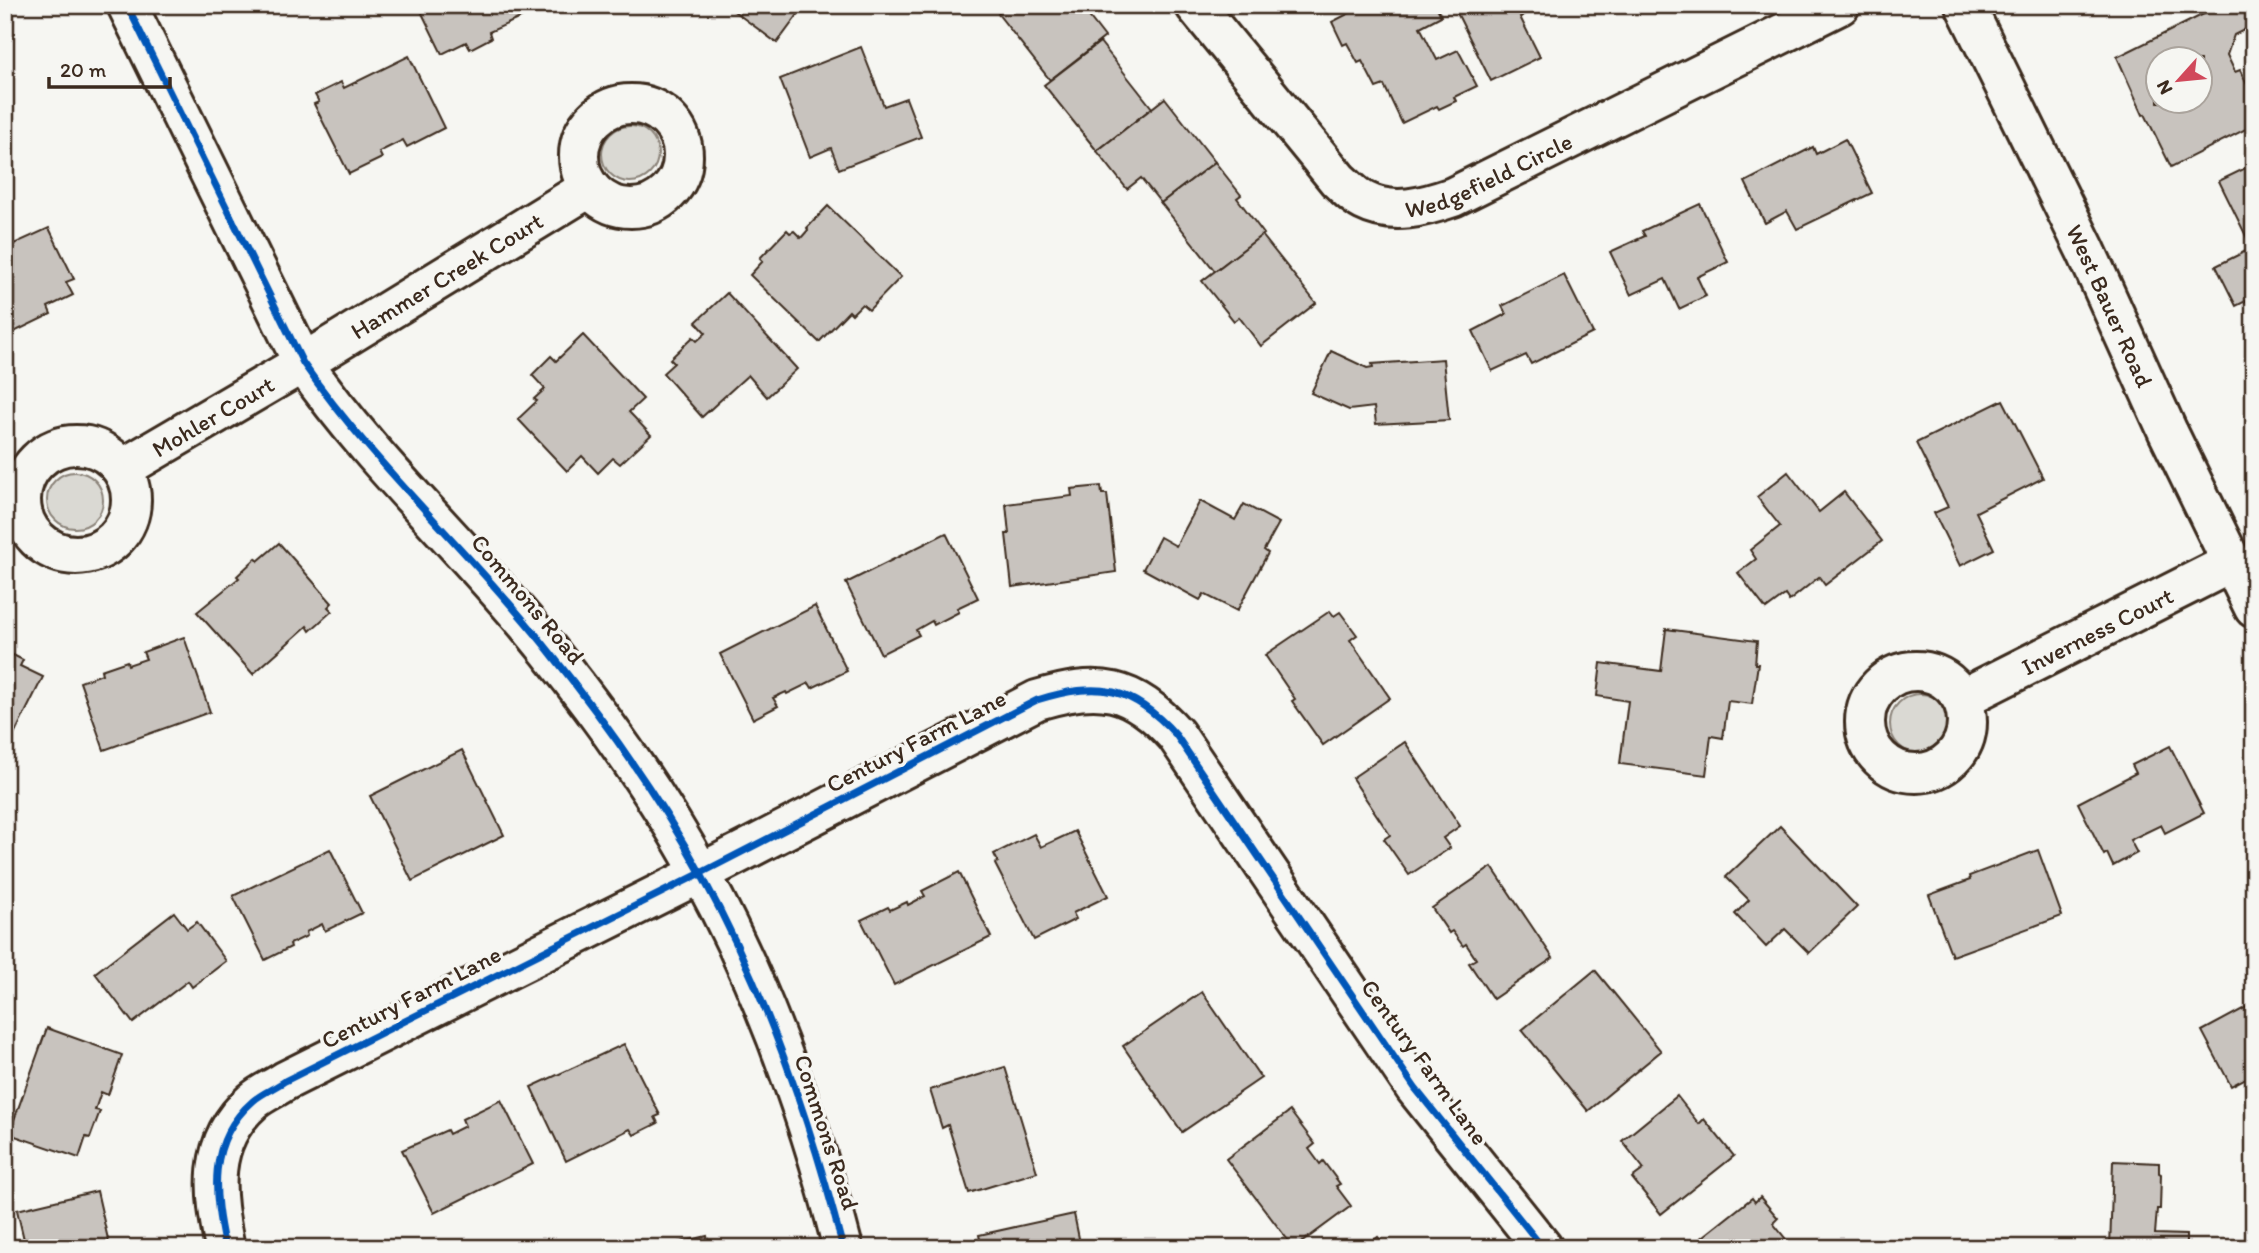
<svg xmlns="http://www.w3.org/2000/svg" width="2259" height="1253" font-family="Itim,sans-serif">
<rect width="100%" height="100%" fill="#f6f6f2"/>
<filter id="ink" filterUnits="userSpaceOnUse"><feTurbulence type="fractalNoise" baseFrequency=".0143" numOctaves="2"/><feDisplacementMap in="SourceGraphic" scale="14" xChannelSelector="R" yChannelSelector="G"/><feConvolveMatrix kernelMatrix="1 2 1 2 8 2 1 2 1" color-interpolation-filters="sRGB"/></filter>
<g filter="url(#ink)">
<g fill="#dad9d3" stroke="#8a8278" stroke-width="2">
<circle cx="630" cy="154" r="28"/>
<circle cx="75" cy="500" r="28"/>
<circle cx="1920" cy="724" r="30"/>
</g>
<g fill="#c8c3be" stroke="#3b2a1e" stroke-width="2" fill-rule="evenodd">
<polygon points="418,5 535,5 538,10 489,32 491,38 470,49 466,42 442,54"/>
<polygon points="731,5 805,5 777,43 731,9 733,7"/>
<polygon points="1009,5 1080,5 1105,37 1050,80 998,14"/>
<polygon points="1365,5 1436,5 1441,16 1420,27 1437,60 1458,50 1477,86 1454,97 1456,101 1439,109 1437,106 1402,123 1384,85 1376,88 1362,61 1358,63 1347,43 1343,45 1332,22"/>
<polygon points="1453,5 1542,5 1520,17 1540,57 1491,81"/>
<path d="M2222 5H2254V25L2234 35 2227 55 2235 72 2240 70 2254 99V125L2171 167 2145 114 2143 115 2117 57ZM2158 60H2200V102H2158Z"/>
<polygon points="1100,42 1152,108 1097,151 1044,85"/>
<polygon points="861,47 884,106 906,98 921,137 839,169 831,148 810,157 780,79"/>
<polygon points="409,56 444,128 407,147 403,140 379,152 382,158 349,174 314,104 319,102 315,95 341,82 344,88"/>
<polygon points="1165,98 1215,162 1161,203 1141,178 1127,189 1097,151"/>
<polygon points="1845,139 1872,193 1797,229 1787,211 1765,223 1745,182 1813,147 1816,154"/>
<polygon points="1215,162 1241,195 1237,198 1264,234 1215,271 1161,203"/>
<polygon points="2254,164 2254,297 2236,306 2216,266 2252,248 2219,181"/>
<polygon points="1700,204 1728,262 1697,277 1706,296 1679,309 1665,279 1631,295 1610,252 1645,236 1642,231"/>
<polygon points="828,206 901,277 869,310 862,304 852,314 849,311 819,342 750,275 763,261 760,258 787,230 790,233 794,231 801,238 808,230 807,228"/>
<polygon points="49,228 74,279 66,282 73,295 48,307 51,314 10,334 5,325 5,241 12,238 14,244"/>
<polygon points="1262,235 1316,303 1261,346 1239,317 1234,321 1202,281"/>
<polygon points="1564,275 1593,333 1531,364 1526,355 1492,371 1473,331 1506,314 1502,306"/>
<polygon points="727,293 797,369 767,397 748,375 702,417 663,373 674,363 670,359 693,337 697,341 706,333 696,322"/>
<polygon points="583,335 643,399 629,412 651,435 620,464 613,458 598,473 582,456 567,471 518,419 537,401 534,399 545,389 532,375 551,356 556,361"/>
<polygon points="1331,351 1367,368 1373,367 1372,364 1443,359 1449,420 1376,424 1374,407 1349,410 1311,393"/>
<polygon points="2003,400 2043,478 1976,512 1994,549 1960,566 1934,513 1948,507 1916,443"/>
<polygon points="1788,472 1819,512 1844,492 1882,541 1825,585 1819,577 1789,601 1785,595 1766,609 1738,573 1756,559 1750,550 1780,526 1757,497"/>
<polygon points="1101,486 1102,494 1107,494 1116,572 1012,587 1006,534 1009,534 1006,504 1072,496 1071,489"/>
<polygon points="1200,501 1235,520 1244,504 1279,523 1264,550 1268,553 1237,611 1204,594 1200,600 1143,569 1160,537 1176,546"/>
<polygon points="946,533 978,598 957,608 959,612 934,625 932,621 916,630 919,635 881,654 846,583"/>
<polygon points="279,543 332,603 328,607 332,611 310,631 307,626 253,674 197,612 239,578 237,576 256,558 258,561"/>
<polygon points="815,606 847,671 812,688 809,683 787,694 786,692 773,698 778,706 753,719 720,654"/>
<polygon points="1330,611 1334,616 1340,612 1357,635 1350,640 1390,698 1323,745 1292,701 1295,699 1265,655"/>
<polygon points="1666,629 1757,641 1755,664 1758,664 1752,704 1728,701 1723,738 1711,736 1706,775 1620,764 1628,701 1597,696 1601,663 1661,671"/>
<polygon points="184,637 210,712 104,750 80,682 102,674 101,670 127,661 128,665 146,659 143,652"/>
<polygon points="5,651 23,660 20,666 43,677 5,753"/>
<polygon points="1405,742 1460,826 1443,838 1450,848 1409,875 1384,839 1390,835 1352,778"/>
<polygon points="2170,746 2204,813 2165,833 2161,825 2130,840 2137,853 2113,866 2107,853 2104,855 2078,803 2136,773 2132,765"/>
<polygon points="462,750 504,835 412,881 370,796"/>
<polygon points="1780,826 1857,907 1809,953 1785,929 1766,947 1735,914 1749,900 1726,877"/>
<polygon points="1075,831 1108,896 1073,913 1076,919 1034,940 995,864 998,862 994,854 1034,834 1041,847"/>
<polygon points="330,849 362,913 325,931 322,924 306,932 307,936 290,944 291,947 265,960 233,896"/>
<polygon points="2038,850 2062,916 1952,956 1929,895 1970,880 1969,876"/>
<polygon points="1492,867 1553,958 1493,999 1469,963 1476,959 1466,944 1463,946 1452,931 1449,933 1432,908"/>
<polygon points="959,872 991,937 894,985 861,920 888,907 890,910 907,902 908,905 925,896 922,891"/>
<polygon points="174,912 187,929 197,922 226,961 192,987 188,981 133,1023 95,973"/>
<polygon points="1595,970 1661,1051 1588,1111 1522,1030"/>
<polygon points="1202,992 1261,1078 1182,1132 1123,1046"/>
<polygon points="2254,1003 2254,1074 2231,1086 2202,1031"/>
<polygon points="47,1028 122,1055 108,1095 101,1092 95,1110 100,1111 90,1138 86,1137 79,1158 9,1134"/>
<polygon points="624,1044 660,1115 655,1117 658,1123 634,1135 630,1129 566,1161 531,1087"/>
<polygon points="1005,1067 1037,1172 969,1193 948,1125 942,1128 930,1090"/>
<polygon points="1677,1096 1699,1124 1704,1119 1734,1156 1661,1214 1632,1178 1644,1169 1622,1141"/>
<polygon points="501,1100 533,1164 434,1213 402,1150 447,1130 449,1134 465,1126 462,1119"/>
<polygon points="1290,1111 1315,1144 1309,1149 1320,1164 1323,1161 1340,1184 1336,1186 1351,1206 1294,1248 1226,1159"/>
<polygon points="2113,1161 2159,1163 2159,1173 2161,1174 2160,1209 2157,1209 2155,1234 2186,1235 2186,1248 2110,1248"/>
<polygon points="97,1191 110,1248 26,1248 17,1210"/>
<polygon points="1760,1197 1778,1218 1773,1223 1793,1248 1690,1247 1752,1198 1755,1202"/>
<polygon points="1074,1214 1081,1248 982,1248 979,1235"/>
<polygon points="707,1236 709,1248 656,1248"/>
<polygon points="1378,1237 1387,1248 1364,1248"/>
</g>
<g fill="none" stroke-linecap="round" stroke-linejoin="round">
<defs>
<g id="minor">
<path d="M127 5 303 363C375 467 471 552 549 651 605 721 658 795 701 874 765 991 810 1119 843 1248"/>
<path id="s1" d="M1195 5 1338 180C1346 187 1354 196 1364 201 1393 216 1424 207 1453 197L1840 5"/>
<path id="s2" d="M1965 5 2086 251 2167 430 2254 608"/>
<circle cx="631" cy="156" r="52"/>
<circle cx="76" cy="500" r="55"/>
<path id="s3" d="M122 469 303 363 589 188"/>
<circle cx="1916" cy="722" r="51"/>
<path id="s4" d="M1963 698 2231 563"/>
<path d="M225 1248C214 1194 206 1142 253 1101 262 1093 275 1088 285 1081L701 873 1037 700C1099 681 1132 686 1176 735L1415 1088 1543 1248"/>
</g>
</defs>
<use href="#minor" stroke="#3b2a1e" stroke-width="44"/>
<use href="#minor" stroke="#f6f6f2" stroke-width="38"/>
<defs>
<g id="cycleway">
<path d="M127 5 303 363C375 467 471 552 549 651 605 721 658 795 701 874 765 991 810 1119 843 1248"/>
<path d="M225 1248C214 1194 206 1142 253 1101 262 1093 275 1088 285 1081L701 873 1037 700C1099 681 1132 686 1176 735L1415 1088 1543 1248"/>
</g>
</defs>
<use href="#cycleway" stroke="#f6f6f2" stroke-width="11"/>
<use href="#cycleway" stroke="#0057b8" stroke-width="7"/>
</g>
</g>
<g text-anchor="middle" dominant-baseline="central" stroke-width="7" stroke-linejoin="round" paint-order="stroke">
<g font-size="24" fill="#3b2a1e" stroke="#f6f6f2">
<text stroke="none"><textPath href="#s1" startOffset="392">Wedgefield Circle</textPath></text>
<text stroke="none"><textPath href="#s3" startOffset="378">Hammer Creek Court</textPath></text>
<text stroke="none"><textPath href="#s2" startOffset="334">West Bauer Road</textPath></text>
<text stroke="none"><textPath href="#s3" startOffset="105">Mohler Court</textPath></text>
<text transform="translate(528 599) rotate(50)">Commons Road</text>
<text stroke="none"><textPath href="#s4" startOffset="150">Inverness Court</textPath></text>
<text transform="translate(916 741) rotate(-27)">Century Farm Lane</text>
<text transform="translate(411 997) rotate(-27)">Century Farm Lane</text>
<text transform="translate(1425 1062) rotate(54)">Century Farm Lane</text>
<text transform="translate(827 1132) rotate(72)">Commons Road</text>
</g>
</g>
<rect width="2259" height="1253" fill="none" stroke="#f6f6f2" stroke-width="28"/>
<rect x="14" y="14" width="2231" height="1225" fill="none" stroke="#3b2a1e" stroke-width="2.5" filter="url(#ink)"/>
<g transform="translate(2179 80) rotate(243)"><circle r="33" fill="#f6f6f2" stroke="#aba49d" stroke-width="2"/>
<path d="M0-5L12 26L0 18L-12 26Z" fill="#d1495b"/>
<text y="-10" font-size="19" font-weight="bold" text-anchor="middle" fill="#3b2a1e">N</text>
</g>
<path d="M49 77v10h121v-10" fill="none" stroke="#3b2a1e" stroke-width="3.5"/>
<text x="60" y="77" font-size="21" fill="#3b2a1e" stroke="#f6f6f2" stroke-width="5" paint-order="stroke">20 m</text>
</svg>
